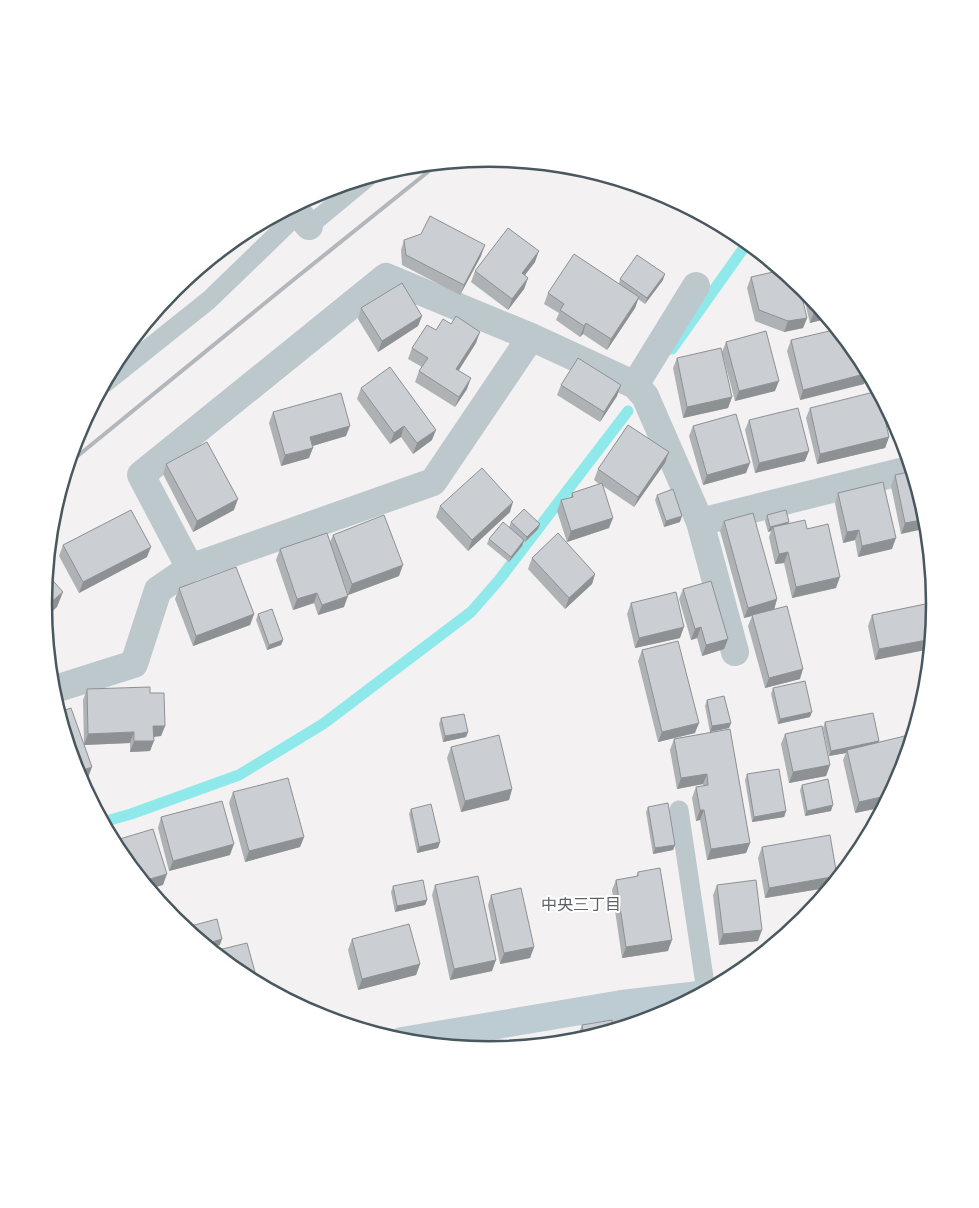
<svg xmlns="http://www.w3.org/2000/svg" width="979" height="1208" font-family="'Titillium Web','Noto Sans JP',sans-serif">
<rect width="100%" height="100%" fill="#f3f1f1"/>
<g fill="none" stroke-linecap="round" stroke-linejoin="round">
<g stroke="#8fe9ea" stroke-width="11">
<polyline points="672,349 748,242"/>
<polyline points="103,822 131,814 239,775 323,724 471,612 499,580 628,411"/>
</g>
<g stroke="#bdc8cd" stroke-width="19">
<polyline points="309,226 367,178"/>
<polyline points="105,383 209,300 298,214"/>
<polyline points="679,810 706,991"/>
</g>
<g stroke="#bdc8cd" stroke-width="28">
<polyline points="292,206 309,226"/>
<polyline points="531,337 433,482 190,568 141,475 386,277 531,337 635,385 645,396 700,522 912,469"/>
<polyline points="635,385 696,286"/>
<polyline points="700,522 735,652"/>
<polyline points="52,690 134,664 158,590 190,568"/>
<polyline points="622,1004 626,1026"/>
</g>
<polyline stroke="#bdcbd2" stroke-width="28" points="402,1041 622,1004 699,995"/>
<polyline stroke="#b3b7bb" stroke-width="4" points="69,463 292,281 439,163"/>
</g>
<g fill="#afb2b5">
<polygon points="404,240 481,256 460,295 402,265 401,250"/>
<polygon points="535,262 525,275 528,278 524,289 508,310 471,282 475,271"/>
<polygon points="751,277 807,318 803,328 784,332 755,321 747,288"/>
<polygon points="620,279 663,280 645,304 638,299 635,308 607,350 583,334 580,337 556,320 559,313 544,304 548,293 619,284"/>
<polygon points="801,286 805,289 829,318 810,323"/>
<polygon points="361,308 422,316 418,326 378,352 358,319"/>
<polygon points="436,330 476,343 459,370 467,389 455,407 415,382 419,371 422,367 408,359 412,348"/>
<polygon points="791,340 868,373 864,384 800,400 787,351"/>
<polygon points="726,342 775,391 735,401 722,352"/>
<polygon points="677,358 732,397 728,408 683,418 673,368"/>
<polygon points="561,385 617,396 600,422 557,395"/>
<polygon points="361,388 432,440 413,454 401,437 390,444 357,399"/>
<polygon points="810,408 889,437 885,448 817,464 806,418"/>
<polygon points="273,412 346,436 312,446 309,458 281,466 269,423"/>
<polygon points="749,420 805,461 755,473 745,430"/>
<polygon points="693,426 746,473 703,485 689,436"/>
<polygon points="665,463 634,507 603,486 609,528 567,542 557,511 561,500 570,498 572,493 599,484 594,480 598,469"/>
<polygon points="166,464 234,510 193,532 163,474"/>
<polygon points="895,475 927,517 901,534 891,486"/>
<polygon points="838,493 892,549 858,557 855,540 843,543 835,503"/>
<polygon points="657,495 680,522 664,527 655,500"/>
<polygon points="440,506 510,512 468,551 436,517"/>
<polygon points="767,515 788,523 807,529 836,588 792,598 784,563 775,564 769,537 771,531 768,532 765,521"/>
<polygon points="724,521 777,599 774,609 800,679 765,688 748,626 752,616 744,618 720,531"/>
<polygon points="511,522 540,524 538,529 525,542 524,541 522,546 509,562 487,544 489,539 515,533 509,527"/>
<polygon points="333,535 399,576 348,595 344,583 344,607 318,615 314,603 293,610 276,560 280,549 330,542"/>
<polygon points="63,545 147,557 79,593 59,556"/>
<polygon points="532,558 595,574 592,584 565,609 528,569"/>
<polygon points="179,588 254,614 250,625 193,646 175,599"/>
<polygon points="683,589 728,639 724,649 702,656 697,638 691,640 679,599"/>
<polygon points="935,602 875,660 868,626 872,615"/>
<polygon points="631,603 680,638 635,648 627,614"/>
<polygon points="258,614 283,640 281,645 267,650 256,620"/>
<polygon points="642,650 695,733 658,742 638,661"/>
<polygon points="773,688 810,717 778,724 771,694"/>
<polygon points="87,689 150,693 165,726 161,736 154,737 150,751 130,752 130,743 84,745 83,700"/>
<polygon points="707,700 731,723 729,728 710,732 705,706"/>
<polygon points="441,718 468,732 466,737 443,742 439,724"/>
<polygon points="825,722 879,741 878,743 901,775 884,807 855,813 843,760 846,753 829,756 823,728"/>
<polygon points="730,729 750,843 746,853 707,860 700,820 696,821 692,798 696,787 703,786 703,784 677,789 670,750 674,739"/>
<polygon points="785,734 830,765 826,776 789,783 781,744"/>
<polygon points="451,747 512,789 509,800 461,812 447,758"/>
<polygon points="747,774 786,811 784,817 752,822 745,780"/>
<polygon points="802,785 831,811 805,816 800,790"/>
<polygon points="233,792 304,837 300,847 245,862 229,803"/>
<polygon points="648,807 675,845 673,850 653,854 646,812"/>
<polygon points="411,809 440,842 438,848 417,853 409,814"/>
<polygon points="879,816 874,826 873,823 875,817"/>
<polygon points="161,817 230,855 169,871 158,828"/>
<polygon points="762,847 834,883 832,887 765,898 758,858"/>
<polygon points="638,872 668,951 622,958 612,890 616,880 636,877"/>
<polygon points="435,885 492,971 450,980 432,895"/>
<polygon points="717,885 758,941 719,945 713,895"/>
<polygon points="393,886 427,900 425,905 395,912 391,892"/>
<polygon points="491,895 534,947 530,958 500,964 488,905"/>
<polygon points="811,905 812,910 810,913 809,911"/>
<polygon points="352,939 420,964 416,975 358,990 348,950"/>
<polygon points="582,1025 613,1030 579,1041 578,1035"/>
</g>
<g fill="#8e9194">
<polygon points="485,245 481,256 460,295 464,285"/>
<polygon points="539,251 535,262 518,284 522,273"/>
<polygon points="665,274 663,280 645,304 647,298"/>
<polygon points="528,278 524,289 508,310 512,299"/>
<polygon points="639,297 635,308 607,350 611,339"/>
<polygon points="822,310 829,318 810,323 814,312"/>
<polygon points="422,316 418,326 378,352 382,341"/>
<polygon points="807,318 803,328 784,332 788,321"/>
<polygon points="586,323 583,334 580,337 584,326"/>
<polygon points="480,332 476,343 453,379 456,369"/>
<polygon points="868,373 864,384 800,400 803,390"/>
<polygon points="471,378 467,389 455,407 459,397"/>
<polygon points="779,381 775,391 735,401 739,391"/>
<polygon points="621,385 617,396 600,422 604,412"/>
<polygon points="732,397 728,408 683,418 687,407"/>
<polygon points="350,426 346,436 306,448 310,437"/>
<polygon points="404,426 401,437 390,444 394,433"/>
<polygon points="436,430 432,440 413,454 417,443"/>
<polygon points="889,437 885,448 817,464 820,454"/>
<polygon points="313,448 309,458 281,466 285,455"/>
<polygon points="809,451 805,461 755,473 759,463"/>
<polygon points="669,452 665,463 634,507 638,497"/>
<polygon points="750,463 746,473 703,485 707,475"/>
<polygon points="238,499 234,510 193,532 197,521"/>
<polygon points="513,502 510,512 468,551 472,540"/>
<polygon points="682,516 680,522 664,527 666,521"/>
<polygon points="613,518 609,528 567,542 571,531"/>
<polygon points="927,519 928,528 901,534 905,523"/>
<polygon points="789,522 787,527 773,527 771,531 768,532 770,527"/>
<polygon points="540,524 538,529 525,542 527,537"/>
<polygon points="859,530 855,540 843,543 847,532"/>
<polygon points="896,538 892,549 858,557 862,546"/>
<polygon points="524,540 522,546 509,562 511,557"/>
<polygon points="151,547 147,557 79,593 83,582"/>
<polygon points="788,552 784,563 775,564 779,554"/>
<polygon points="403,565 399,576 348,595 352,584"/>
<polygon points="595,574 592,584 565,609 569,598"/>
<polygon points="840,577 836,588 792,598 796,587"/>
<polygon points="63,592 57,607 45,618 44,608"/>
<polygon points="317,593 314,603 293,610 297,599"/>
<polygon points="348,596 344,607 318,615 322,605"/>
<polygon points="777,599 774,610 744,618 748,608"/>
<polygon points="254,614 250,625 193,646 196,636"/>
<polygon points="684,627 680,638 635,648 639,638"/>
<polygon points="701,627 697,638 691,640 695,629"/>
<polygon points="728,639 724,649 702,656 706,645"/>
<polygon points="932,639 931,649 875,660 879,649"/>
<polygon points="283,640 281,645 267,650 269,645"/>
<polygon points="803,669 800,679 765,688 769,678"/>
<polygon points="812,712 810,717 778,724 780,719"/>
<polygon points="699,723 695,733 658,742 662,732"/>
<polygon points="731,723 729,728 710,732 712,726"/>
<polygon points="153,726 165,726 161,736 150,737"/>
<polygon points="134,732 130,743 84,745 88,734"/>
<polygon points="468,732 466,737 443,742 445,736"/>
<polygon points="134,741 154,741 150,751 130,752"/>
<polygon points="879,741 877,747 847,750 846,753 829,756 831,751"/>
<polygon points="830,765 826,776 789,783 793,772"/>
<polygon points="92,767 88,778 81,780 77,772"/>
<polygon points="707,774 703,784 677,789 681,778"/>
<polygon points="512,789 509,800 461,812 465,801"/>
<polygon points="890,795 884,807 855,813 859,802"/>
<polygon points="833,805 831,811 805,816 807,811"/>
<polygon points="700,810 704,810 700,820 696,821"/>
<polygon points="786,811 784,817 752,822 754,817"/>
<polygon points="304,837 300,847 245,862 249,851"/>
<polygon points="440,842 438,848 417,853 419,847"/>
<polygon points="750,843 746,853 707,860 711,849"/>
<polygon points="234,844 230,855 169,871 173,861"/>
<polygon points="675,845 673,850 653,854 655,848"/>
<polygon points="167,874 163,885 150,889 143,881"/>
<polygon points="837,876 834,883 832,887 765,898 769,888"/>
<polygon points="427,900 425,905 395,912 397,906"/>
<polygon points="762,930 758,941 719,945 723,934"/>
<polygon points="222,939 220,945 209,948 205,944"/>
<polygon points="672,940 668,951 622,958 626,947"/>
<polygon points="534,947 530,958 500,964 504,953"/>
<polygon points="496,960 492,971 450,980 454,969"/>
<polygon points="420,964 416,975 358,990 362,979"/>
</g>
<g fill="#cbcfd3" stroke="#8e9194">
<polygon points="430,216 485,245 464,285 406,255 404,240 421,234"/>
<polygon points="508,228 539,251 522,273 528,278 512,299 475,271"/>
<polygon points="574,254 639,297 611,339 586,323 584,326 560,310 564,304 548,293"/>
<polygon points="637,255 665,274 647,298 620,279"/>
<polygon points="782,270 799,285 807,318 788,321 759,310 751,277"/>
<polygon points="402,283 422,316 382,341 361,308"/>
<polygon points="810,295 822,310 814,312"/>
<polygon points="456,316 480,332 456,369 471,378 459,397 419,371 428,358 412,348 427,325 436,330 443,319 451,324"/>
<polygon points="838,329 860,357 866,367 868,373 803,390 791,340"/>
<polygon points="766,331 779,381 739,391 726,342"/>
<polygon points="721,348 732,397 687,407 677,358"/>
<polygon points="578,358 621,385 604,412 561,385"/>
<polygon points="390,367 436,430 417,443 404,426 394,433 361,388"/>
<polygon points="878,391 889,437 820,454 810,408"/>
<polygon points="341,393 350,426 310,437 313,448 285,455 273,412"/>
<polygon points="798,408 809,451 759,463 749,420"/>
<polygon points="736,414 750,463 707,475 693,426"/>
<polygon points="628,425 669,452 638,497 598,469"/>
<polygon points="207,442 238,499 197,521 166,464"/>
<polygon points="482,468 513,502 472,540 440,506"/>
<polygon points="913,471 927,519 905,523 895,475"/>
<polygon points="883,482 896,538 862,546 859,530 847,532 838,493"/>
<polygon points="602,483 613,518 571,531 561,500 573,497 572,493"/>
<polygon points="673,489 682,516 666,521 657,495"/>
<polygon points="524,509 540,524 527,537 511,522"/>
<polygon points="131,510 151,547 83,582 63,545"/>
<polygon points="786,510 789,522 770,527 767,515"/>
<polygon points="753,513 777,599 748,608 724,521"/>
<polygon points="384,515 403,565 352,584 333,535"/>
<polygon points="805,520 807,529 828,524 840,577 796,587 788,552 779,554 773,527"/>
<polygon points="503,522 524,540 511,557 489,539"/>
<polygon points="327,533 348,596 322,605 317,593 297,599 280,549"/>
<polygon points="558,533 595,574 569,598 532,558"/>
<polygon points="236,567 254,614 196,636 179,588"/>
<polygon points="47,574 63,592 44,608 44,604"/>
<polygon points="711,581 728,639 706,645 701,627 695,629 683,589"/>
<polygon points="676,592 684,627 639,638 631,603"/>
<polygon points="935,602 932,639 879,649 872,615"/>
<polygon points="787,606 803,669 769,678 752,615"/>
<polygon points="272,609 283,640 269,645 258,614"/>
<polygon points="678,641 699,723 662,732 642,650"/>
<polygon points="805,681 812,712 780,719 773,688"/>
<polygon points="150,687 150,693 164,693 165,726 153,726 154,741 134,741 134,732 88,734 87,689"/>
<polygon points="724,696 731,723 712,726 707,700"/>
<polygon points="71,708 92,767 77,772 59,712"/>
<polygon points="873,713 879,741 831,751 825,722"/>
<polygon points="464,714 468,732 445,736 441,718"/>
<polygon points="822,726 830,765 793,772 785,734"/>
<polygon points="730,729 750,843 711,849 704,810 700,810 696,787 708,785 707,774 681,778 674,739"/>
<polygon points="913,734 901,775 890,795 859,802 847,750"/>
<polygon points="499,735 512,789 465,801 451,747"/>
<polygon points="779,769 786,811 754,817 747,774"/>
<polygon points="288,778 304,837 249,851 233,792"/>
<polygon points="828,779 833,805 807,811 802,785"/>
<polygon points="222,801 234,844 173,861 161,817"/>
<polygon points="668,803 675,845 655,848 648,807"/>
<polygon points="431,804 440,842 419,847 411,809"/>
<polygon points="879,816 876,822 875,817"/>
<polygon points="153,829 167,874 143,881 119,851 113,841"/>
<polygon points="830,835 837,876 769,888 762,847"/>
<polygon points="660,868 672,940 626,947 616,880 638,876 638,872"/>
<polygon points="478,876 496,960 454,969 435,885"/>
<polygon points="423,880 427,900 397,906 393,886"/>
<polygon points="756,880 762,930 723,934 717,885"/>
<polygon points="521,888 534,947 504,953 491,895"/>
<polygon points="817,904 812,910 811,905"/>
<polygon points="217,919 222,939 205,944 188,931 187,927"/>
<polygon points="409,924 420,964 362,979 352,939"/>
<polygon points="247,943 258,983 242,974 214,951"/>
<polygon points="612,1020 613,1030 584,1039 582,1025"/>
<polygon points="488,1043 489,1050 465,1047"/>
</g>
<g text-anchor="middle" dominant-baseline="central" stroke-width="4" stroke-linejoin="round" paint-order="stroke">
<g font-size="16" fill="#5d6265" stroke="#fff">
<text x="581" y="904">中央三丁目</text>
</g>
</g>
<path d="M0 0H979V1208H0ZM52 604a437 437 0 1 1 874 0a437 437 0 1 1-874 0Z" fill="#fff" fill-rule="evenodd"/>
<path fill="none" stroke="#49585e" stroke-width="2.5" d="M52 604a437 437 0 1 1 874 0a437 437 0 1 1-874 0Z"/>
</svg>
